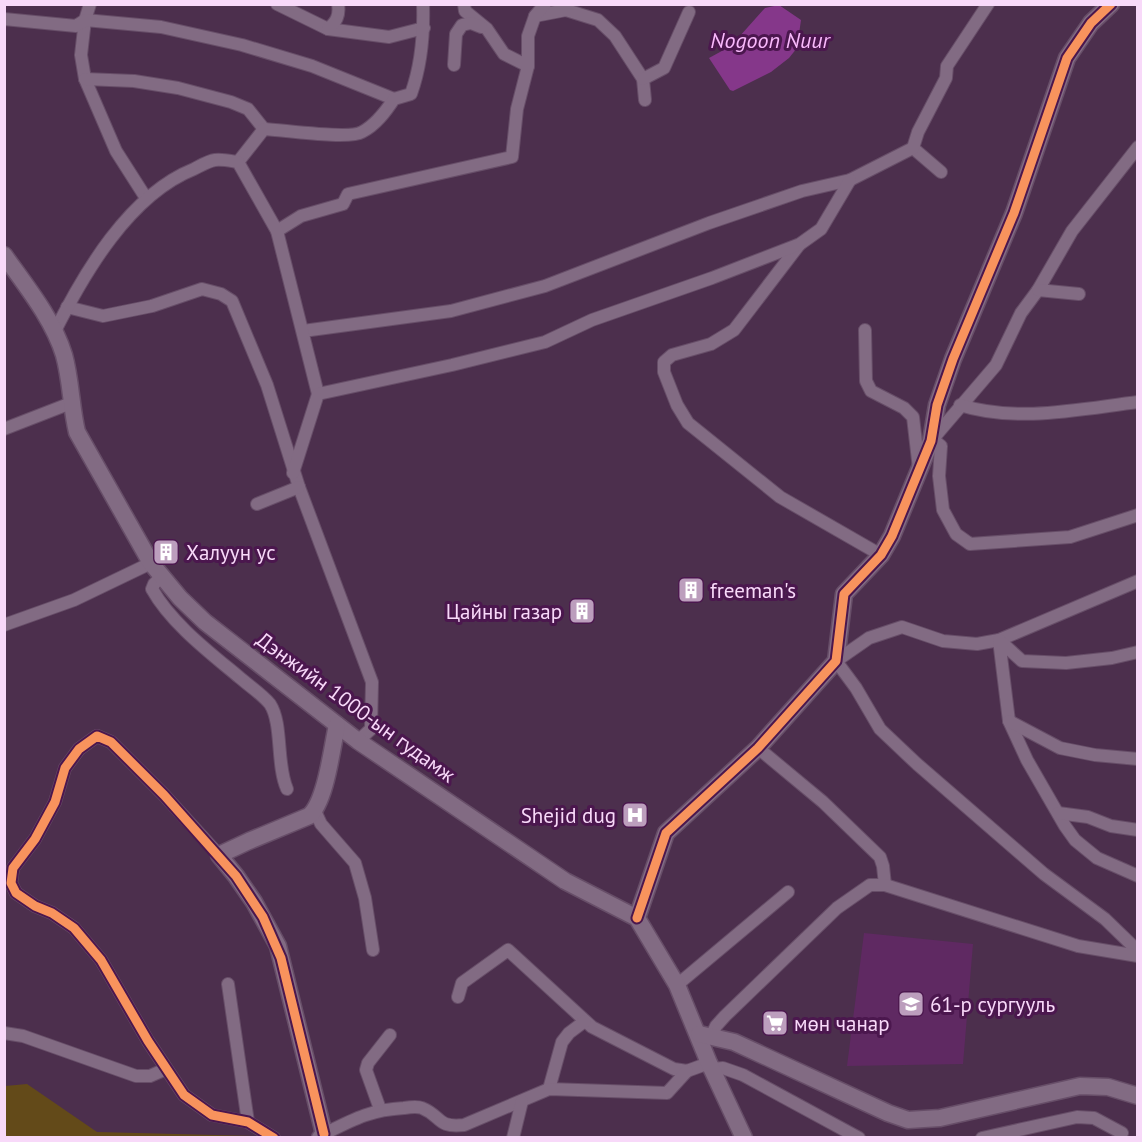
<svg xmlns="http://www.w3.org/2000/svg" width="1142" height="1142" font-family="'PT Sans',sans-serif">
<rect width="100%" height="100%" fill="#4c2f4d"/>
<polygon fill="#5f2962" points="864,933 973,944 963,1064 847,1066"/>
<polygon fill="#634a19" points="27,1084 97,1132 255,1136 255,1137 5,1137 5,1086"/>
<polygon fill="#85378a" points="779,5 801,20 797,48 789,58 771,72 733,91 730,90 709,58 731,46 765,8"/>
<g fill="none" stroke-linecap="round" stroke-linejoin="round">
<defs>
<g id="street">
<polyline points="90,4 85,20 81,55 85,79 116,151 146,198"/>
<polyline points="277,4 328,29 389,37 424,28"/>
<polyline points="464,4 465,11 487,29 504,54 528,66"/>
<polyline points="535,16 566,10 598,20 615,36 643,79 645,100"/>
<polyline points="4,19 76,26 85,20 161,27 242,45 312,66 394,99"/>
<path d="M328 29C336 22 340 16 338 4"/>
<polyline points="454,65 456,34 462,25 471,23 481,27"/>
<polyline points="85,79 134,81 178,88 231,102 248,109 264,129"/>
<polyline points="643,79 664,68 689,12"/>
<polyline points="1138,147 1072,231 1038,290 1021,313 996,365 931,441 936,442 941,446 939,476 943,510 956,534 970,544 1070,537 1138,515"/>
<polyline points="913,148 941,172"/>
<path d="M238 162 264 129C284 130 349 140 362 132 376 125 386 111 394 99L411 94C421 66 424 34 423 4"/>
<polyline points="277,231 301,216 343,204 348,194 512,157 517,109 528,66 528,36 535,16 545,4"/>
<polyline points="799,245 734,330 711,344 672,355 664,362 664,372 677,405 688,423 780,497 881,555"/>
<polyline points="1038,290 1079,294"/>
<polyline points="67,307 103,316 152,306 202,289 221,294 232,301 267,385 299,487 372,682 371,729 358,741"/>
<polyline points="865,330 866,381 871,391 904,408 913,417 919,469"/>
<polyline points="303,331 451,311 545,286 709,223 802,191 850,180 913,148 918,132 946,78 947,66 988,4"/>
<path d="M54 333C84 273 129 195 194 169 200 166 208 161 215 160 222 159 231 161 238 162L277 231 318 394"/>
<path d="M960 405C1017 423 1080 409 1138 402"/>
<polyline points="4,429 71,403"/>
<polyline points="293,473 318,394 452,365 545,342 592,320 712,278 800,244 821,229 850,180"/>
<polyline points="257,504 299,487"/>
<path d="M162 576 154 584 152 589C171 623 209 652 239 677 248 685 262 694 270 704 283 724 276 764 287 789"/>
<polyline points="1138,581 999,640 977,644 943,641 902,627 869,638 836,661 856,688 880,729 917,764 1044,874 1105,919 1138,951"/>
<polyline points="4,625 74,600 151,563"/>
<polyline points="1138,652 1112,658 1066,663 1022,661 999,640 1009,721 1027,760 1065,826 1075,840 1097,858 1138,876"/>
<polyline points="1009,721 1060,748 1095,755 1138,759"/>
<polyline points="758,748 823,802 880,857 883,866 885,885"/>
<polyline points="315,811 321,824 355,863 365,898 373,950"/>
<polyline points="1058,813 1088,817 1111,826 1138,830"/>
<polyline points="219,855 164,795 111,742 97,736 79,749 65,768 55,802 35,839 13,868 11,883 16,893 35,906 52,913 74,928 101,960 148,1041 184,1095 212,1115 248,1122 274,1138"/>
<polyline points="228,984 248,1122"/>
<polyline points="677,985 788,892"/>
<polyline points="458,997 462,983 508,950 592,1027 674,1069 687,1071 709,1063"/>
<polyline points="4,1033 23,1036 136,1076 150,1076 166,1069"/>
<polyline points="711,1037 716,1026 725,1016 837,908 870,885 885,885 1078,946 1138,956"/>
<polyline points="712,1069 723,1068 743,1075 859,1138"/>
<polyline points="549,1089 562,1042 569,1033 585,1021"/>
<polyline points="380,1109 366,1070 368,1063 390,1035"/>
<path d="M324 1134C354 1119 370 1110 404 1108 410 1107 417 1106 422 1108 442 1116 436 1128 464 1125L549 1089 667 1093 687 1071"/>
<polyline points="513,1138 522,1101"/>
<polyline points="982,1138 1077,1117 1094,1118 1122,1133"/>
</g>
<g id="secondary">
<path d="M4 255C26 286 53 319 64 355 71 380 71 407 77 432L151 563 180 598 205 622 358 741 565 881 637 918 677 985 709 1063 744 1138"/>
<polyline points="637,918 666,833 758,748 836,661 844,594 881,555 892,536 931,441 937,405 953,359 1014,213 1067,58 1091,23 1111,4"/>
<polyline points="699,1034 734,1042 888,1113 908,1120 940,1118 1080,1086 1108,1087 1138,1096"/>
<path d="M320 1138 324 1134 278 946 254 902 236 876 219 855 249 841 309 816C326 802 332 747 337 725"/>
</g>
</defs>
<use href="#street" stroke="#674e68" stroke-width="14"/>
<use href="#secondary" stroke="#674e68" stroke-width="19"/>
<use href="#street" stroke="#826b83" stroke-width="12"/>
<use href="#secondary" stroke="#826b83" stroke-width="16"/>
<defs>
<g id="cycleway">
<polyline points="637,918 666,833 758,748 836,661 844,594 881,555 892,536 931,441 937,405 953,359 1014,213 1067,58 1091,23 1111,4"/>
<polyline points="274,1138 248,1122 212,1115 184,1095 148,1041 101,960 74,928 52,913 35,906 16,893 11,883 13,868 35,839 55,802 65,768 79,749 97,736 111,742 164,795 236,876 263,917 281,958 324,1134"/>
</g>
</defs>
<use href="#cycleway" stroke="#4b174e" stroke-width="13"/>
<use href="#cycleway" stroke="#f8935d" stroke-width="9"/>
</g>
<defs>
<symbol id="building-square" viewBox="-11 -11 22 22"><rect x="-9" y="-9" width="18" height="18" rx="4" fill="#bc9ebd" stroke="#4b174e"/><path d="M-4-6H4V6H1V3H-1V6H-4ZM-2.5-4.3h1.7v1.8h-1.7ZM.8-4.3h1.7v1.8H.8ZM-2.5-1h1.7V.8h-1.7ZM.8-1h1.7V.8H.8Z" fill="#fff"/></symbol>
<symbol id="hospital-square" viewBox="-11 -11 22 22"><rect x="-9" y="-9" width="18" height="18" rx="4" fill="#bc9ebd" stroke="#4b174e"/><path d="M-5-5h3v3.5h4V-5h3V5h-3V1.5h-4V5h-3Z" fill="#fff"/></symbol>
<symbol id="school-square" viewBox="-11 -11 22 22"><rect x="-9" y="-9" width="18" height="18" rx="4" fill="#bc9ebd" stroke="#4b174e"/><path d="M0-5L7-2L0 1L-7-2ZM-4 1L0 2.5L4 1V4Q0 6-4 4Z" fill="#fff"/></symbol>
<symbol id="supermarket-square" viewBox="-11 -11 22 22"><rect x="-9" y="-9" width="18" height="18" rx="4" fill="#bc9ebd" stroke="#4b174e"/><path d="M-6-5.5h2.5l.6 2H6L4.5 2H-2.5L-4.4-4H-6ZM-1.5 3.2a1.3 1.3 0 1 0 .1 0ZM3 3.2a1.3 1.3 0 1 0 .1 0Z" fill="#fff"/></symbol>
</defs>
<g fill-rule="evenodd">
<use href="#building-square" x="151" y="537" width="30" height="30"/>
<use href="#building-square" x="676" y="575" width="30" height="30"/>
<use href="#building-square" x="567" y="596" width="30" height="30"/>
<use href="#hospital-square" x="620" y="800" width="30" height="30"/>
<use href="#school-square" x="896" y="989" width="30" height="30"/>
<use href="#supermarket-square" x="760" y="1008" width="30" height="30"/>
</g>
<g text-anchor="middle" dominant-baseline="central" stroke-width="6" stroke-linejoin="round" paint-order="stroke">
<g font-size="21" fill="#f8d9f9" stroke="#4b174e" text-anchor="start">
<text x="186" y="552">Халуун ус</text>
<text x="710" y="590">freeman's</text>
<text x="562" y="611" text-anchor="end">Цайны газар</text>
<text x="616" y="815" text-anchor="end">Shejid dug</text>
<text x="930" y="1004">61-р сургууль</text>
<text x="794" y="1023">мөн чанар</text>
</g>
<g font-size="21" fill="#f8d9f9" stroke="#4b174e">
<text transform="translate(356 707) rotate(36)">Дэнжийн 1000-ын гудамж</text>
</g>
<g font-size="22" font-style="italic" fill="#f9b9fc" stroke="#4b174e">
<text x="770" y="40">Nogoon Nuur</text>
</g>
</g>
<rect width="1142" height="1142" fill="none" stroke="#f8d9f9" stroke-width="12"/>
</svg>
